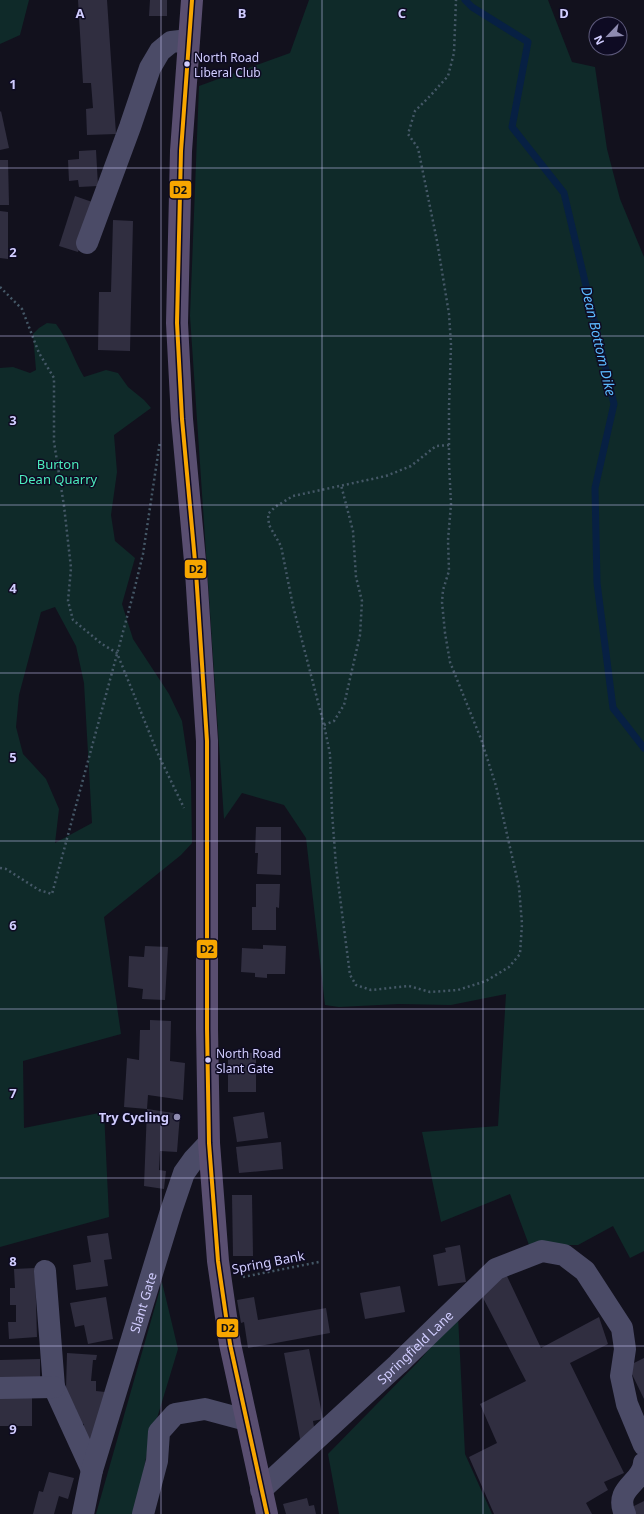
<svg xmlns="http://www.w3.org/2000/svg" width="644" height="1514" font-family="'Noto Sans',sans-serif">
<rect width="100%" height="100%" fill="#12111d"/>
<g fill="#0f2a29" fill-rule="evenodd">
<polygon points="0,0 29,0 20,35 0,44"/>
<polygon points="309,0 548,0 572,62 595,67 607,149 620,199 644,257 644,1251 630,1258 613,1226 578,1245 529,1245 510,1194 441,1222 422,1132 498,1126 506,994 451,1005 399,1004 339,1007 325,1005 306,838 284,805 242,793 224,819 190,316 199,86 290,53"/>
<path d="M47 323 56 324C69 341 73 359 84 377L106 370 118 373 128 387 144 400 151 408 114 435 117 472 111 515 115 541 135 558 122 604 133 639 169 694 182 721 191 782 192 843 181 855 104 917 121 1034 23 1061 24 1128 104 1112 109 1217 0 1247V368L13 367 30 373 36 370 33 334 39 328ZM55 607 76 646 84 683 92 823 55 843 59 809 46 779 23 754 16 727 19 695 41 612Z"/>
<polygon points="162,1282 178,1349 148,1448 135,1514 96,1514"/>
<polygon points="458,1316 465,1454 492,1514 339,1514 328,1454 418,1362"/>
</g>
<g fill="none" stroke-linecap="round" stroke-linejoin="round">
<polyline stroke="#072043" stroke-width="7" points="465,0 472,7 528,42 512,127 564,193 614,404 595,488 597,583 613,708 644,748"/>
</g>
<g fill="#302e40">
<polygon points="78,0 107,0 116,134 87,135 86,109 93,108 91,83 83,83"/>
<polygon points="150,0 167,0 167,16 149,16"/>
<polygon points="1,111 9,148 0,150 0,112"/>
<polygon points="96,150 98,186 79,187 78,180 69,181 68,160 79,159 79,151"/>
<polygon points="0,160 8,160 9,205 0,205"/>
<polygon points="75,196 95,203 78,252 59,246"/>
<polygon points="0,211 8,212 8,259 0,258"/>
<polygon points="113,220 133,221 130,351 98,350 99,292 111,292"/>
<polygon points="256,827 281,827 281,875 257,874 258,853 255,853"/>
<polygon points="256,884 280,884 279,908 276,907 276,930 252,930 252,907 256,907"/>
<polygon points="263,945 286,946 285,974 267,974 267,978 255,977 255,973 241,972 242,948 263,949"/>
<polygon points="145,946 168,947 165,1000 142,999 143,989 128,987 129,956 144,957"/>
<polygon points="150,1020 171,1021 170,1061 185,1063 183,1100 148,1095 147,1109 180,1114 177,1152 160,1151 159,1170 166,1171 164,1189 144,1186 147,1109 124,1107 127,1058 139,1060 140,1030 150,1030"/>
<rect x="228" y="1053" width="28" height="39"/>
<polygon points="264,1112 268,1138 237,1142 233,1117"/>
<polygon points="281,1142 283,1169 239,1173 236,1147"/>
<polygon points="232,1195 252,1195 253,1256 233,1256"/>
<polygon points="108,1233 112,1259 104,1260 108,1286 76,1290 73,1265 91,1262 87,1236"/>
<polygon points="460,1245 466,1282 438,1286 433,1255 446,1252 445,1248"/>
<polygon points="35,1268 37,1337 9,1339 8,1322 16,1322 16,1305 10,1305 10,1288 15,1288 14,1269"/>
<polygon points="506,1274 541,1348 599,1317 608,1344 570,1363 624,1473 604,1482 608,1490 586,1503 592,1514 494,1514 469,1457 497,1443 480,1404 526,1381 481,1294"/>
<polygon points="400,1286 405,1312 365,1319 360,1293"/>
<polygon points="106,1297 113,1339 88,1344 84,1325 75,1327 70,1303"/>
<polygon points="254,1297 258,1320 326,1308 330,1333 248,1348 244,1322 241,1323 237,1300"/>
<polygon points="309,1349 323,1419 313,1421 315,1433 301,1444 284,1353"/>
<polygon points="67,1353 97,1355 96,1360 93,1360 91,1381 96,1381 96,1391 105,1392 91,1447 83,1445 84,1424 73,1422 76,1408 68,1407 66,1389"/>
<polygon points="644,1358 644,1399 628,1366"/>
<polygon points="40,1359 40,1379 0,1381 0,1360"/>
<polygon points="32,1395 32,1426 0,1426 0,1396"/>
<polygon points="49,1472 74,1478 68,1499 59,1496 54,1514 33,1514 39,1491 43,1492"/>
<polygon points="307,1498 309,1506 314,1505 316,1514 286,1514 283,1504"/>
<polygon points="644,1501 644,1514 630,1514 628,1509"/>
</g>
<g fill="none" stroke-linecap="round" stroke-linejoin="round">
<g stroke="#455867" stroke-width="2.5" stroke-dasharray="2 3" stroke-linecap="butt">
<polyline points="0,287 22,309 39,353 54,378 54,442 64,506 71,568 68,601 73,620 102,644 117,653 158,754 184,808"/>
<polyline points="449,445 436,446 411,466 386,476 293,496 275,507 268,514 269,525 281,546 293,606 324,725 330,754 332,812 336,866 350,975 356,985 371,990 409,986 430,992 458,990 486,981 509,967 520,954 522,924 519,887 496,786 481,739 450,662 445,633 442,602 443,590 449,571 448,540 451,504 449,463 449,407 451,345 449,314 437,241 418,148 408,134 415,111 431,95 448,76 454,53 456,0"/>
<polyline points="324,725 334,721 344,705 360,635 362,601 356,577 353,531 341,485"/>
<polyline points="0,868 6,869 39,890 52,894 133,595 143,554 160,441"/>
<polyline points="243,1277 319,1262"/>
</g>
<g stroke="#4b4b67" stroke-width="22">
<polyline points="87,243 130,127 150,68 160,51 171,42 189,40"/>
<polyline points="45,1271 54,1387 92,1470"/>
<polyline points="0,1388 54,1387"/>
<path id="s1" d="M261 1490 398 1364 496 1269 542 1251 564 1255 585 1271 622 1328 625 1349 621 1376 627 1404 644 1445"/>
<path id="s2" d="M83 1514 92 1470 171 1211 184 1173 194 1159 209 1143"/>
<polyline points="143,1514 157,1461 159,1432 175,1414 205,1409 246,1420"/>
<path d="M625 1514C613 1488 643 1483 644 1463"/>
</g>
<polyline stroke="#594e70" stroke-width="22" points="192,0 181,151 177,323 182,419 196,572 207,741 207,1029 209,1143 218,1261 230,1344 267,1514"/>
<defs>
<polyline id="bus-1" points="192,0 181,151 177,323 182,419 196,572 207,741 207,1029 209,1143 218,1261 230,1344 267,1514"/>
</defs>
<use href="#bus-1" stroke="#0e0b23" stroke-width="7"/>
<use href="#bus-1" stroke="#f7a600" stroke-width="4"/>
</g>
<path fill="none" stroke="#d1cdff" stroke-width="1" stroke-opacity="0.55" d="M161 0V1514M322 0V1514M483 0V1514M0 168H644M0 336H644M0 505H644M0 673H644M0 841H644M0 1009H644M0 1178H644M0 1346H644"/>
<g fill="#d1cdff" stroke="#0e0b23" stroke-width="1.5">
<circle cx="187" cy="64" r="3.5"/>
<circle cx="208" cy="1060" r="3.5"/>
</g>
<circle fill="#8e8bb0" stroke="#0e0b23" stroke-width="1.5" cx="177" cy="1117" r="4"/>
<g text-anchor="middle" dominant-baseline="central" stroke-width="3" stroke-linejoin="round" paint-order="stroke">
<g font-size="12" fill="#d1cdff" stroke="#0e0b23" text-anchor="start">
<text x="194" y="57">North Road<tspan x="194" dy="15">Liberal Club</tspan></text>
<text x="216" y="1053">North Road<tspan x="216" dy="15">Slant Gate</tspan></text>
</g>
<g font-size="13" fill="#4cecbd" stroke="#0e0b23">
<text x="58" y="464">Burton<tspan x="58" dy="15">Dean Quarry</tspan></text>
</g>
<g font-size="13" font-weight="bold" fill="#d1cdff" stroke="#0e0b23" text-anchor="end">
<text x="169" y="1117">Try Cycling</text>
</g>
<g font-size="13" fill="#d1cdff" stroke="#0e0b23">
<text transform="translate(268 1262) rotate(-11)">Spring Bank</text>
<text stroke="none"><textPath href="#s2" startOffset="220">Slant Gate</textPath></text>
<text stroke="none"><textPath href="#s1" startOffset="210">Springfield Lane</textPath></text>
</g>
<g font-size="14" font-style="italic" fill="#5bbaff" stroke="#0e0b23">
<text transform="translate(599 341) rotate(77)">Dean Bottom Dike</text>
</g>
</g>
<g font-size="13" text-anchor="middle" font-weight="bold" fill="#d1cdff" stroke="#0e0b23" stroke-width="3" stroke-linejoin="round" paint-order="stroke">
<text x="80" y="18">A</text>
<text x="242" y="18">B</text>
<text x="402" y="18">C</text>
<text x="564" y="18">D</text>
<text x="13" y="89">1</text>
<text x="13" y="257">2</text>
<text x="13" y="425">3</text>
<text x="13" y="593">4</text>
<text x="13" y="762">5</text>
<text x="13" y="930">6</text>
<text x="13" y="1098">7</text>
<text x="13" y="1266">8</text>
<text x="13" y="1434">9</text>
</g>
<g stroke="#0e0b23" stroke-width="1.5">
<rect x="169" y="180" width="23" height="19" rx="4" fill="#f7a600"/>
<rect x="184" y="559" width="23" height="20" rx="4" fill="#f7a600"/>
<rect x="196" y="939" width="22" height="20" rx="4" fill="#f7a600"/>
<rect x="216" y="1318" width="23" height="20" rx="4" fill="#f7a600"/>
</g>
<g font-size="11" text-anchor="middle" font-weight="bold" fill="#111">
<text x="180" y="194">D2</text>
<text x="196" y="573">D2</text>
<text x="207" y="953">D2</text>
<text x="228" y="1332">D2</text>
</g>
<g transform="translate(608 36) rotate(245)"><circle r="19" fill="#0e0b23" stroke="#5c597b"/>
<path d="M0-3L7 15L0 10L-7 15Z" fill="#8e8bb0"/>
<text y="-6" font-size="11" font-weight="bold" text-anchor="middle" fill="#d1cdff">N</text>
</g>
</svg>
